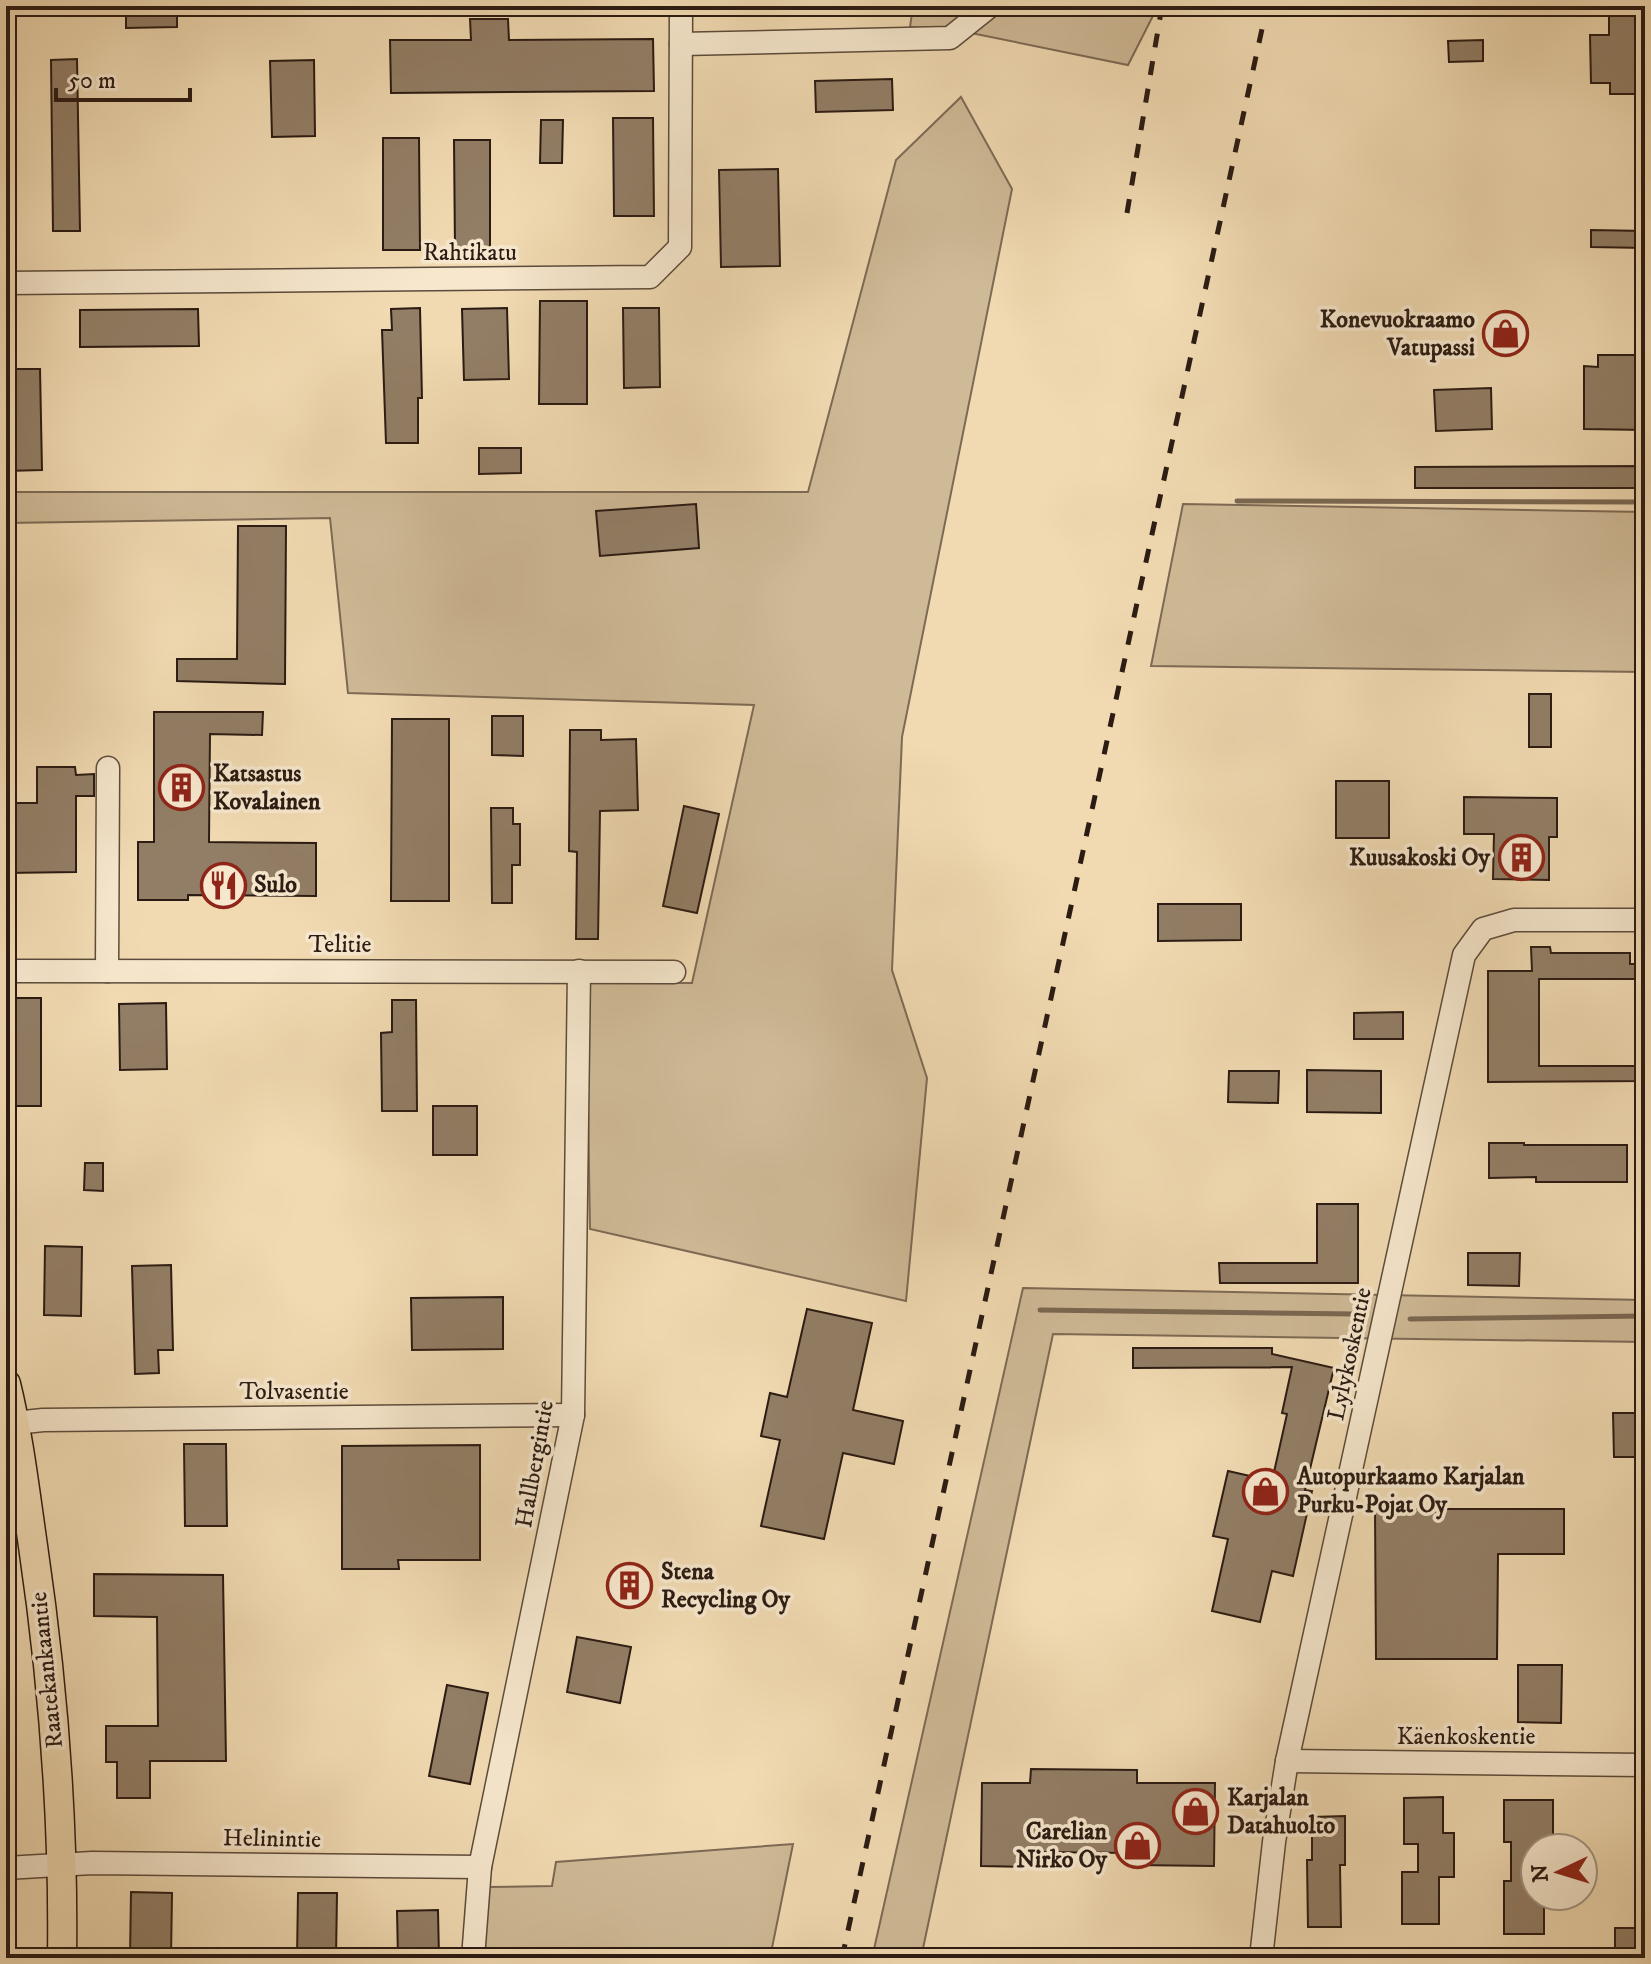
<svg xmlns="http://www.w3.org/2000/svg" width="1651" height="1964" font-family="'IM FELL DW Pica',serif">
<rect width="100%" height="100%" fill="#f1dab2"/>
<filter id="stains"><feTurbulence type="fractalNoise" baseFrequency=".0025" numOctaves="4"/><feColorMatrix values="0 0 0 0 .2 0 0 0 0 .09 0 0 0 0 .02 0 0 0 .5 -.17"/></filter>
<radialGradient id="worn" r=".72"><stop offset=".6" stop-color="#630" stop-opacity="0"/><stop offset="1" stop-color="#630" stop-opacity=".3"/></radialGradient>
<g fill="#cfba97" stroke="#7d6a55" stroke-width="2">
<polygon points="913,6 1148,6 1157,8 1128,65 971,33 910,27"/>
<polygon points="961,97 1012,189 902,737 892,970 927,1078 906,1301 590,1229 586,983 692,983 754,705 348,693 330,518 6,523 6,492 808,492 896,160"/>
<polygon points="1183,504 1645,512 1645,672 1151,666"/>
<polygon points="1023,1288 1645,1300 1645,1342 1053,1334 921,1958 872,1958"/>
<polygon points="793,1844 770,1958 481,1958 487,1887 552,1886 556,1862"/>
</g>
<g fill="none" stroke-linecap="round" stroke-linejoin="round">
<g stroke="#7a6752" stroke-width="5">
<polyline points="1237,501 1645,502"/>
<polyline points="1040,1310 1355,1314"/>
<polyline points="1410,1319 1645,1316"/>
</g>
</g>
<g fill="#927e66" stroke="#2b1b13" stroke-width="2">
<polygon points="126,6 177,6 177,27 126,28"/>
<polygon points="1609,6 1645,6 1645,94 1610,94 1610,83 1591,83 1590,35 1609,35"/>
<polygon points="470,19 508,19 509,40 653,39 654,91 391,93 390,40 471,40"/>
<polygon points="1483,40 1483,61 1449,62 1448,41"/>
<polygon points="77,59 80,231 53,231 51,60"/>
<polygon points="314,60 315,136 272,137 270,61"/>
<polygon points="892,79 893,110 816,112 815,81"/>
<polygon points="613,118 653,118 654,216 614,216"/>
<polygon points="541,120 563,120 562,163 540,163"/>
<polygon points="383,138 419,138 420,250 383,250"/>
<polygon points="454,140 490,140 490,250 455,250"/>
<polygon points="778,169 780,266 721,267 719,170"/>
<polygon points="1591,230 1645,231 1645,248 1591,247"/>
<polygon points="540,301 587,301 587,404 539,404"/>
<polygon points="420,308 422,398 418,398 418,443 386,443 382,330 392,330 391,309"/>
<polygon points="507,308 509,379 464,380 462,309"/>
<polygon points="623,308 659,308 660,387 624,388"/>
<polygon points="198,309 199,346 80,347 80,310"/>
<polygon points="1598,355 1645,355 1645,430 1584,429 1584,366 1598,367"/>
<polygon points="6,369 40,369 42,470 6,471"/>
<polygon points="1491,388 1492,429 1436,431 1434,390"/>
<polygon points="479,448 521,448 521,473 479,474"/>
<polygon points="1645,466 1645,488 1415,488 1415,467"/>
<polygon points="696,504 699,548 600,556 596,511"/>
<polygon points="238,526 286,526 285,684 177,681 177,659 237,659"/>
<rect x="1529" y="694" width="22" height="53"/>
<polygon points="154,712 263,712 262,735 210,734 209,842 316,843 316,896 188,895 188,900 138,900 138,842 154,842"/>
<polygon points="492,716 523,716 523,756 492,755"/>
<polygon points="392,719 449,719 449,901 391,901"/>
<polygon points="570,730 601,730 601,740 636,739 638,810 600,811 598,939 576,939 577,852 569,851"/>
<polygon points="37,767 75,767 76,775 94,774 94,796 76,796 76,872 6,873 6,803 37,803"/>
<rect x="1336" y="781" width="53" height="57"/>
<polygon points="1464,797 1557,798 1557,837 1549,837 1549,880 1493,879 1494,834 1464,834"/>
<polygon points="684,806 719,814 697,913 663,906"/>
<polygon points="491,808 513,808 513,824 520,824 520,865 512,865 512,903 492,903"/>
<polygon points="1158,904 1241,904 1241,940 1158,941"/>
<polygon points="1531,947 1550,947 1551,953 1630,953 1630,964 1640,964 1640,979 1539,979 1539,1066 1645,1066 1645,1081 1488,1082 1488,971 1532,971"/>
<rect x="6" y="998" width="35" height="108"/>
<polygon points="392,1000 416,1000 417,1111 382,1111 381,1033 392,1032"/>
<polygon points="166,1003 167,1069 120,1070 119,1004"/>
<polygon points="1403,1012 1403,1039 1354,1039 1354,1013"/>
<polygon points="1307,1070 1381,1071 1381,1113 1307,1112"/>
<polygon points="1229,1071 1279,1071 1278,1103 1228,1102"/>
<rect x="433" y="1106" width="44" height="49"/>
<polygon points="1489,1143 1524,1143 1524,1145 1627,1145 1627,1182 1536,1182 1536,1177 1489,1178"/>
<polygon points="85,1163 103,1163 103,1191 84,1190"/>
<polygon points="1317,1204 1358,1204 1358,1283 1220,1283 1219,1263 1317,1263"/>
<polygon points="45,1246 82,1247 81,1316 44,1315"/>
<polygon points="1468,1253 1520,1253 1519,1286 1468,1285"/>
<polygon points="171,1265 173,1350 158,1350 159,1373 135,1374 132,1266"/>
<polygon points="503,1297 503,1349 412,1350 411,1298"/>
<polygon points="807,1309 872,1323 853,1410 903,1421 894,1464 843,1453 824,1539 761,1526 780,1440 761,1436 770,1393 787,1397"/>
<polygon points="1133,1348 1272,1348 1272,1354 1334,1368 1305,1490 1312,1491 1293,1576 1272,1571 1260,1622 1212,1611 1228,1539 1213,1536 1228,1471 1272,1481 1287,1414 1282,1413 1292,1367 1133,1368"/>
<polygon points="1613,1413 1645,1413 1645,1457 1614,1457"/>
<polygon points="184,1444 226,1444 227,1526 185,1526"/>
<polygon points="480,1445 480,1560 398,1560 399,1569 342,1569 342,1446"/>
<polygon points="1375,1509 1564,1509 1564,1554 1498,1554 1497,1659 1376,1659"/>
<polygon points="94,1574 223,1575 226,1761 150,1761 150,1798 117,1798 117,1762 106,1762 106,1726 158,1726 157,1617 94,1616"/>
<polygon points="623,1575 641,1578 637,1597 619,1593"/>
<polygon points="577,1637 631,1647 620,1703 567,1692"/>
<polygon points="1518,1665 1562,1665 1561,1723 1518,1722"/>
<polygon points="447,1685 488,1693 470,1784 429,1776"/>
<polygon points="1031,1769 1137,1770 1137,1783 1215,1783 1214,1866 1133,1865 1133,1853 1033,1852 1033,1867 981,1866 982,1783 1030,1783"/>
<polygon points="1443,1797 1443,1833 1454,1833 1454,1877 1439,1877 1439,1924 1402,1924 1402,1872 1418,1872 1418,1844 1404,1844 1404,1798"/>
<polygon points="1504,1800 1553,1800 1553,1848 1535,1848 1535,1896 1544,1896 1544,1934 1504,1934 1504,1881 1511,1881 1511,1842 1504,1842"/>
<polygon points="1345,1816 1345,1865 1340,1865 1341,1927 1308,1927 1307,1860 1312,1860 1312,1817"/>
<polygon points="131,1892 172,1893 171,1958 130,1958"/>
<polygon points="298,1893 337,1893 336,1958 297,1958"/>
<polygon points="438,1910 439,1958 398,1958 397,1911"/>
<rect x="1615" y="1928" width="30" height="30"/>
</g>
<g fill="none" stroke-linecap="round" stroke-linejoin="round">
<defs>
<g id="minor">
<polyline points="681,44 950,38 990,6"/>
<polyline points="6,283 650,277 680,247 681,6"/>
<polyline points="6,971 674,972"/>
<polyline points="107,971 108,768"/>
<polyline points="6,1424 43,1420 573,1415"/>
<polyline points="1287,1761 1645,1765"/>
<polyline points="6,1868 92,1863 480,1867"/>
<polyline points="473,1958 480,1867 573,1415 579,971"/>
<polyline points="1261,1958 1274,1842 1287,1761 1464,955 1483,929 1514,920 1645,920"/>
</g>
<path id="major" d="M6 1384C19 1437 25 1491 33 1546 53 1682 64 1820 62 1958"/>
</defs>
<use href="#minor" stroke="#5c4b3b" stroke-width="25"/>
<use href="#major" stroke="#2b1b13" stroke-width="31"/>
<use href="#minor" stroke="#f6e7cd" stroke-width="22"/>
<use href="#major" stroke="#f1dab2" stroke-width="28"/>
<g stroke="#2b1b13" stroke-width="5" stroke-dasharray="14 14" stroke-linecap="butt">
<polyline points="1127,213 1162,6"/>
<polyline points="842,1958 1267,6"/>
</g>
</g>
<defs>
<symbol id="shop-ring" viewBox="-11 -11 22 22"><circle r="9.5" fill="#f6e7cd" stroke="#8f2418" stroke-width="1.5"/><path d="M-5-2.5h2.3a2.7 3.5 0 0 1 5.4 0H5L5.5 6h-11ZM-1.5-2.5h3a1.5 2.3 0 0 0-3 0Z" fill="#8f2418"/></symbol>
<symbol id="building-ring" viewBox="-11 -11 22 22"><circle r="9.5" fill="#f6e7cd" stroke="#8f2418" stroke-width="1.5"/><path d="M-4-6H4V6H1V3H-1V6H-4ZM-2.5-4.3h1.7v1.8h-1.7ZM.8-4.3h1.7v1.8H.8ZM-2.5-1h1.7V.8h-1.7ZM.8-1h1.7V.8H.8Z" fill="#8f2418"/></symbol>
<symbol id="restaurant-ring" viewBox="-11 -11 22 22"><circle r="9.5" fill="#f6e7cd" stroke="#8f2418" stroke-width="1.5"/><path d="M-5-6h1v4h1v-4h1v4h1v-4h1v5L-1.5 .5V6h-2V.5L-5-1ZM5-6V6H3V1.5H1.5Q1.5-4 5-6Z" fill="#8f2418"/></symbol>
</defs>
<g fill-rule="evenodd">
<use href="#shop-ring" x="1480" y="308" width="51" height="51"/>
<use href="#building-ring" x="156" y="762" width="51" height="51"/>
<use href="#building-ring" x="1496" y="832" width="51" height="51"/>
<use href="#restaurant-ring" x="198" y="860" width="51" height="51"/>
<use href="#shop-ring" x="1240" y="1466" width="51" height="51"/>
<use href="#building-ring" x="604" y="1560" width="51" height="51"/>
<use href="#shop-ring" x="1170" y="1786" width="51" height="51"/>
<use href="#shop-ring" x="1112" y="1820" width="51" height="51"/>
</g>
<g text-anchor="middle" dominant-baseline="central" stroke-width="7" stroke-linejoin="round" paint-order="stroke">
<g font-size="24" fill="#2b1b13" stroke="#f6e7cd">
<text x="470" y="253">Rahtikatu</text>
<text x="340" y="945">Telitie</text>
<text transform="translate(1350 1354) rotate(-78)">Lylykoskentie</text>
<text x="294" y="1392">Tolvasentie</text>
<text transform="translate(535 1464) rotate(-80)">Hallbergintie</text>
<text transform="translate(47 1670) rotate(-96)">Raatekankaantie</text>
<text x="1466" y="1737">Käenkoskentie</text>
<text transform="translate(272 1839) rotate(1)">Helinintie</text>
</g>
<g font-size="24" font-weight="bold" fill="#2b1b13" stroke="#f6e7cd" text-anchor="start">
<text x="1475" y="320" text-anchor="end">Konevuokraamo<tspan x="1475" dy="28">Vatupassi</tspan></text>
<text x="213" y="774">Katsastus<tspan x="213" dy="28">Kovalainen</tspan></text>
<text x="1490" y="858" text-anchor="end">Kuusakoski Oy</text>
<text x="254" y="885">Sulo</text>
<text x="1297" y="1477">Autopurkaamo Karjalan<tspan x="1297" dy="28">Purku-Pojat Oy</tspan></text>
<text x="661" y="1572">Stena<tspan x="661" dy="28">Recycling Oy</tspan></text>
<text x="1227" y="1798">Karjalan<tspan x="1227" dy="28">Datahuolto</tspan></text>
<text x="1107" y="1832" text-anchor="end">Carelian<tspan x="1107" dy="28">Nirko Oy</tspan></text>
</g>
</g>
<rect width="1651" height="1964" fill="none" stroke="#f1dab2" stroke-width="32"/>
<rect x="8" y="8" width="1635" height="1948" fill="none" stroke="#2b1b13" stroke-width="4"/>
<rect x="16" y="16" width="1619" height="1932" fill="none" stroke="#2b1b13" stroke-width="2"/>
<g transform="translate(1559 1872) rotate(266)"><circle r="38" fill="#f6e7cd" stroke="#a59583" stroke-width="2"/>
<path d="M0-6L14 30L0 20L-14 30Z" fill="#8f2418"/>
<text y="-12" font-size="22" font-weight="bold" text-anchor="middle" fill="#2b1b13">N</text>
</g>
<path d="M56 88v12h134v-12" fill="none" stroke="#2b1b13" stroke-width="4"/>
<text x="68" y="88" font-size="24" fill="#2b1b13" stroke="#f6e7cd" stroke-width="6" paint-order="stroke">50 m</text>
<rect width="100%" height="100%" filter="url(#stains)"/>
<rect width="100%" height="100%" fill="url(#worn)"/>
</svg>
